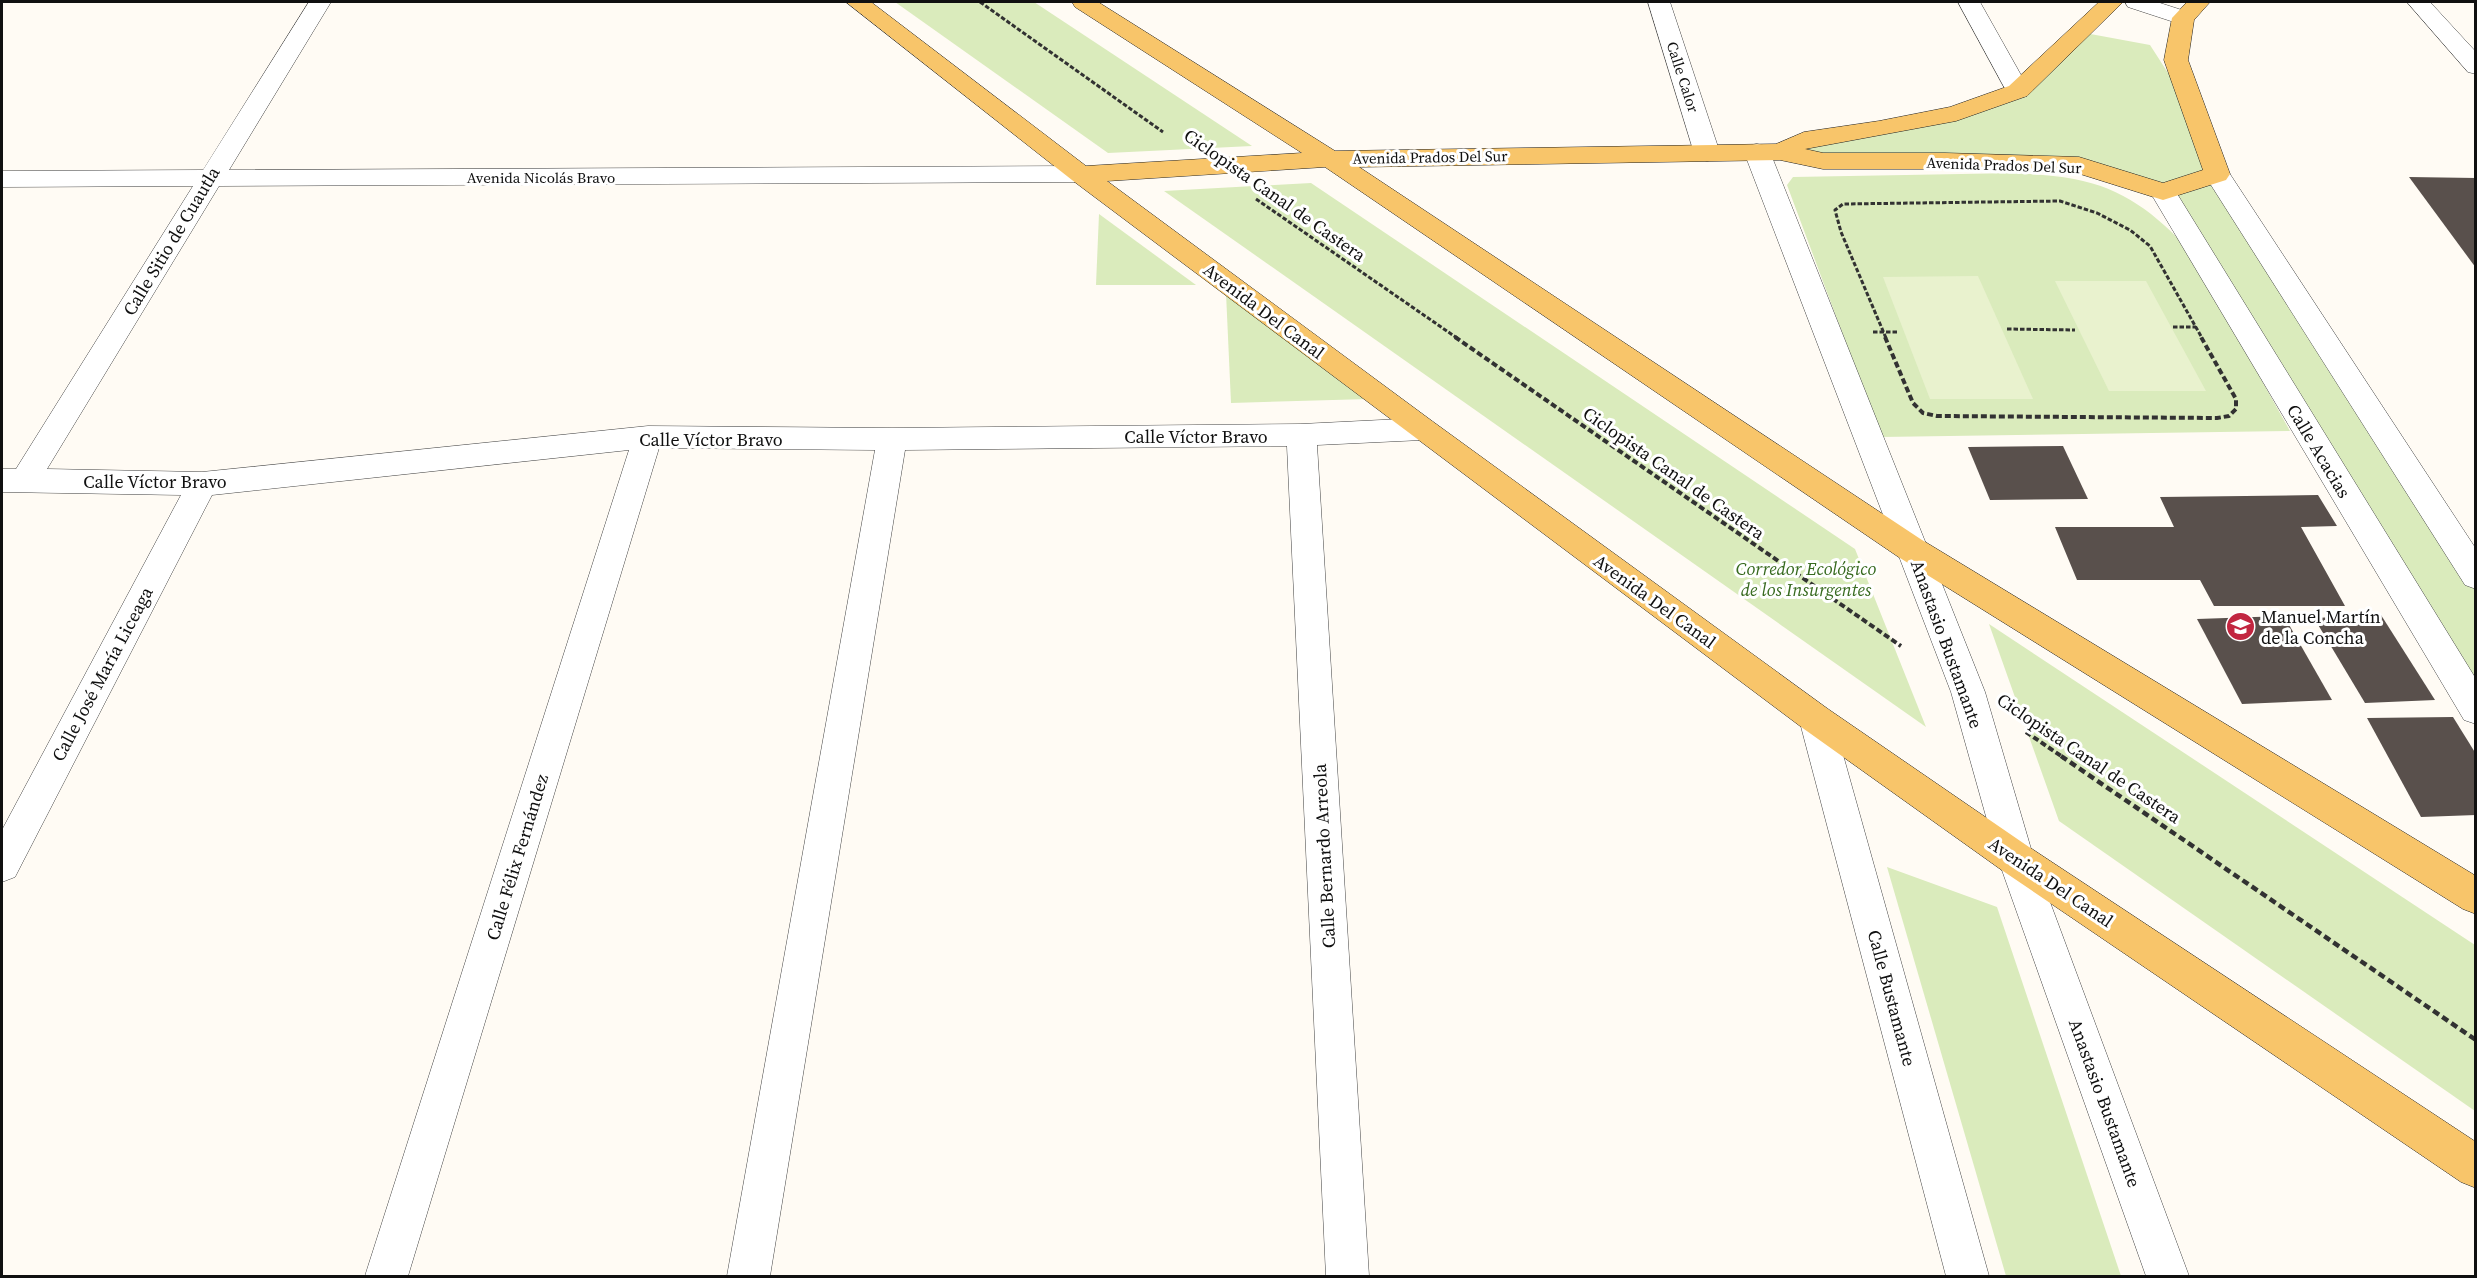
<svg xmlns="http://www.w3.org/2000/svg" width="2477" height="1278" font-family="'Source Serif 4',serif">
<rect width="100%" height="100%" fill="#fffbf4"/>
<g fill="#daebbc">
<polygon points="895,2 1034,2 1252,146 1108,153"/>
<polygon points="2085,33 2150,45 2190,107 2212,173 2159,188 2079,162 1789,152 2022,95"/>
<path d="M2018 173C2037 175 2056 175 2074 179 2123 188 2156 214 2189 250L2290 431 1881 437 1787 185 1793 177Z"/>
<polygon points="2216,180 2475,581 2475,697 2171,197"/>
<polygon points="1311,183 1855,549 1926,727 1164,191"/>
<polygon points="1099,214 1196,285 1096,285"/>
<polygon points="1226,293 1369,399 1231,403"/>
<polygon points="1989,624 2475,945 2475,1111 2059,821"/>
<polygon points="1887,867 1997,907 2121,1276 2006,1276"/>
</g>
<g fill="#e9f2ce">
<polygon points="1978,276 2033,399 1930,399 1883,277"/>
<polygon points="2055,281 2146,281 2206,391 2109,391"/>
</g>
<g fill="#59504c">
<polygon points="2409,177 2476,178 2476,268"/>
<polygon points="2063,446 2088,499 1990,500 1968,447"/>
<polygon points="2318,495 2337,526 2301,527 2345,606 2214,606 2200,580 2077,580 2055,527 2174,527 2160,497"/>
<polygon points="2381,615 2435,700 2365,703 2314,618"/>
<polygon points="2284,616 2332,700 2242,704 2197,619"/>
<polygon points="2453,717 2476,754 2476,815 2421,817 2367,718"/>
</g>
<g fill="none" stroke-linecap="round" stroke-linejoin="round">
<defs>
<g id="minor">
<polygon points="309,2 331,2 229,170 1081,166 1090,168 1094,174 1090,180 1081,182 219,186 47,469 202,472 648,426 892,428 1301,424 1422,418 1432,421 1437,429 1432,437 1422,440 1317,445 1369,1276 1326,1276 1287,446 905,450 770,1276 727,1276 875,450 659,448 408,1276 365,1276 629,450 212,495 15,877 2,882 2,830 181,495 2,492 2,469 16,469 193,186 2,187 2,171 203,170"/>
<polygon points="1648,2 1670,2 1720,153 1716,159 1707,161 1698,159 1694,153"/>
<polygon points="1958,2 1980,2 2030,91 2027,96 2018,98 2009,96"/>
<polygon points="2125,2 2157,2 2191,13 2194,18 2191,23 2183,25 2128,7"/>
<polygon points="2407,2 2430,2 2476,52 2476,74 2468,72"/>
<polygon points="1757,144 1766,146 1770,152 1985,692 2034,859 2189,1276 2146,1276 1998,859 1951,692 1744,152 1748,146"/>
<polygon points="2217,166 2226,168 2476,549 2476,589 2465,585 2204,174 2208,168"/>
<polygon points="2163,184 2172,186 2176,192 2476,679 2476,724 2464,720 2150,192 2154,186"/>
<polygon points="1816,704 1828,709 1833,719 1989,1276 1946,1276 1799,719 1804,709"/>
</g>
<polygon id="major" points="846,2 871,2 1086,166 1302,153 1075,7 1072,2 1098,2 1335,151 1776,144 1804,132 1879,121 1950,107 2009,86 2099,2 2123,2 2027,96 1956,121 1805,149 1823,153 1945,153 2079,157 2163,183 2203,170 2164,60 2172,18 2187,2 2210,2 2194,20 2188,60 2230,174 2226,180 2163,200 2077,173 1945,169 1823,169 1780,160 1359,167 1922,540 2476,876 2476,914 2463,909 1900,558 1325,167 1107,181 1432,421 1828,709 2029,847 2476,1142 2476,1188 2461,1182 2003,871 1804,729 1072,180"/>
</defs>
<use href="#minor" stroke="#434343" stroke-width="1"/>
<use href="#major" stroke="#212121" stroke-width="1"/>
<g stroke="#323232" stroke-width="3" stroke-dasharray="4.5 2" stroke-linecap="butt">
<polyline points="980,2 1163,132"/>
<polyline points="1256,199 1457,338"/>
<polyline points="2173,327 2196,327"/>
<polyline points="2007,329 2075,330"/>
<polyline points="1873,332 1899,332"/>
<polyline points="1886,338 1841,232 1835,210 1843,204 2060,201 2097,213 2130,230 2150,246 2202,338"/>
</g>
<g stroke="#323232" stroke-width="4" stroke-dasharray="6 3" stroke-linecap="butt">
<polyline points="1455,337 1901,646"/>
<polyline points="1885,337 1913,403 1923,413 1937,416 2217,418 2229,416 2236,409 2236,399 2201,337"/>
<polyline points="2026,732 2064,758"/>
</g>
<polyline stroke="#323232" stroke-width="4.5" stroke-dasharray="7 4" stroke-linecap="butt" points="2061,756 2476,1040"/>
<use href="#minor" fill="#fff" fill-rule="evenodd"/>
<use href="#major" fill="#f8c56a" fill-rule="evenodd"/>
</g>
<defs>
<symbol id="school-disc" viewBox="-11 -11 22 22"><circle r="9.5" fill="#c22640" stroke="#fff"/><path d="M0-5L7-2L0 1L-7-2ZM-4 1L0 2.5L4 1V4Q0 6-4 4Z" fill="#fff"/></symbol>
</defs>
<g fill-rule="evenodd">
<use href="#school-disc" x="2224" y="610" width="33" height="33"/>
</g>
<g text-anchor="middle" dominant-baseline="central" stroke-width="6" stroke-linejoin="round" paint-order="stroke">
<g font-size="15" fill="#101010" stroke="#fff">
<text transform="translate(1683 77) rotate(72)">Calle Calor</text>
<text transform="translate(1430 157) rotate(-1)">Avenida Prados Del Sur</text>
<text transform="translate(2004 165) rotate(2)">Avenida Prados Del Sur</text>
<text x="541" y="177">Avenida Nicolás Bravo</text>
</g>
<g font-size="18" fill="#101010" stroke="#fff">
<text transform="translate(1275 195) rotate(35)">Ciclopista Canal de Castera</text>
<text transform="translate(171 241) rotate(-59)">Calle Sitio de Cuautla</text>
<text transform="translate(1264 311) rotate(37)">Avenida Del Canal</text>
<text x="1196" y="436">Calle Víctor Bravo</text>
<text x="711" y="439">Calle Víctor Bravo</text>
<text transform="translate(2319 451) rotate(59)">Calle Acacias</text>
<text transform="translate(1674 473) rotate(35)">Ciclopista Canal de Castera</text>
<text x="155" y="481">Calle Víctor Bravo</text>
<text transform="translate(1655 601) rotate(36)">Avenida Del Canal</text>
<text transform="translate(1947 644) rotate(70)">Anastasio Bustamante</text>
<text transform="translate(102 674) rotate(-62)">Calle José María Liceaga</text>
<text transform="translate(2089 758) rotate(34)">Ciclopista Canal de Castera</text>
<text transform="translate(1324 856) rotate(-93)">Calle Bernardo Arreola</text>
<text transform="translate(517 857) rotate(-73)">Calle Félix Fernández</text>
<text transform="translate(2051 882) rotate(34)">Avenida Del Canal</text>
<text transform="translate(1892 998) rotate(75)">Calle Bustamante</text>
<text transform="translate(2105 1103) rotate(70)">Anastasio Bustamante</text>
</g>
<g font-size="18" font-style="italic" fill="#376a1f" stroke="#fff">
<text x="1806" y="568">Corredor Ecológico<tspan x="1806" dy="21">de los Insurgentes</tspan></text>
</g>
<g font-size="18" fill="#101010" stroke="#fff" text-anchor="start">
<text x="2261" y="616">Manuel Martín<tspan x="2261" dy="21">de la Concha</tspan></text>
</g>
</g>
<rect width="2477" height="1278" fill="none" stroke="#101010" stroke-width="6"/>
</svg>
